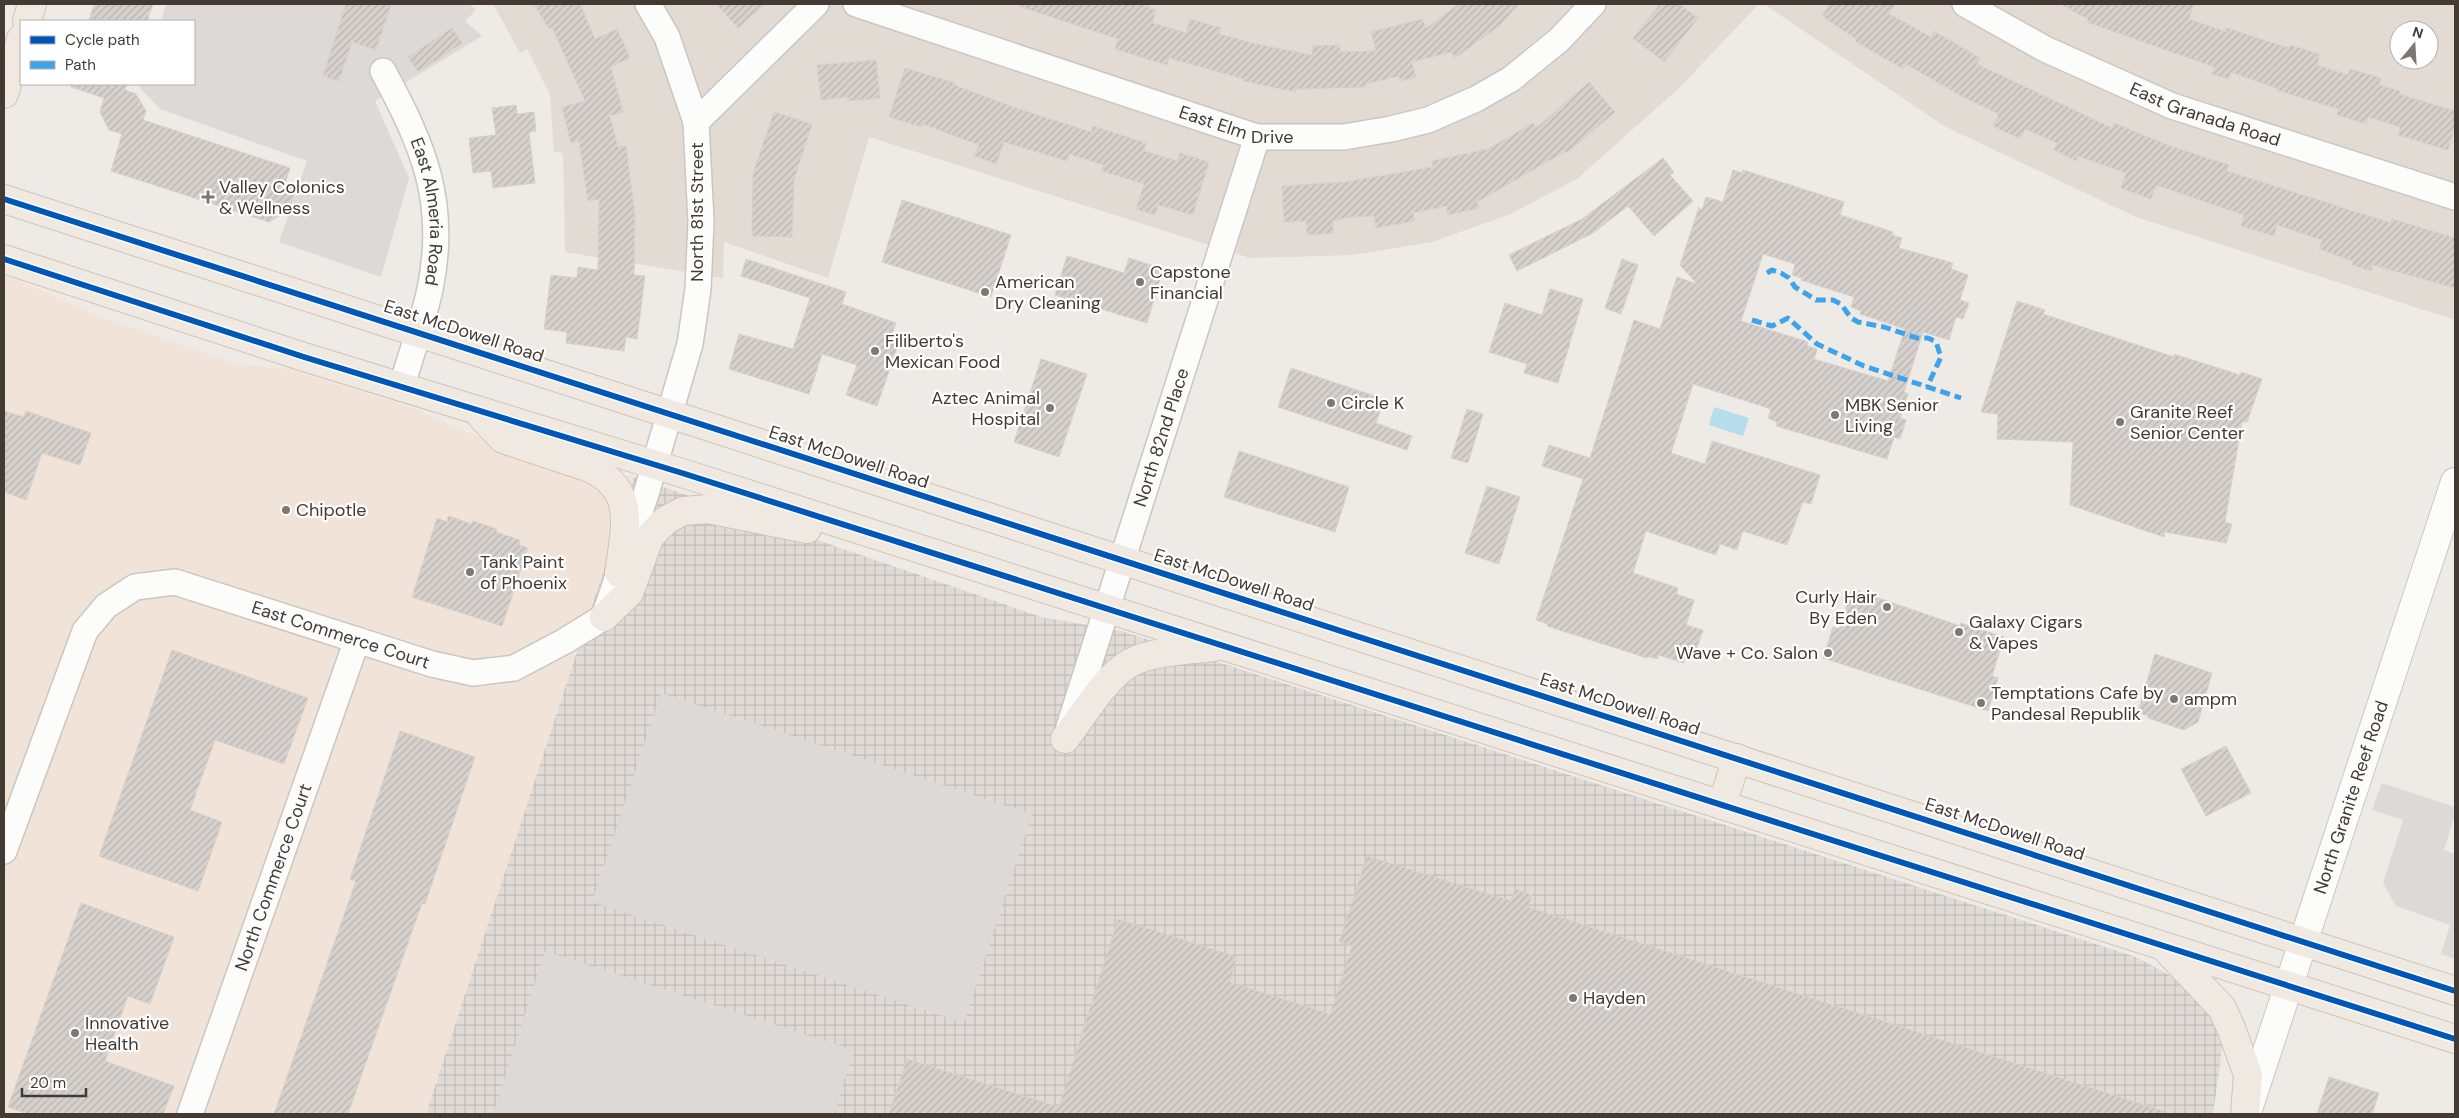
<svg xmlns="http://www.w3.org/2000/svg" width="2459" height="1118" font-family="'DM Sans',sans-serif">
<defs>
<pattern id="industrial-grid" width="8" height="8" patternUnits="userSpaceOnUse" patternTransform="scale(1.25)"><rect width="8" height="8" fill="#e1dbd7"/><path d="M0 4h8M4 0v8" fill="none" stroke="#c2bdb9"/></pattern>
<pattern id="building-hatch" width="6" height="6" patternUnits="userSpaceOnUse" patternTransform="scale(1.25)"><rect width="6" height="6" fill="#d6d1cd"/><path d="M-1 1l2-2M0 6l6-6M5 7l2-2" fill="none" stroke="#b9b4b0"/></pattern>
</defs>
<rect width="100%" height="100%" fill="#eeeae6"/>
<g fill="#e2dbd3" fill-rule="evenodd">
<polygon points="493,4 1759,4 1678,89 1577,179 1511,214 1432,242 1353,255 1250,258 869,137 828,278 724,242 723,278 565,252 563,153 554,152 550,95 527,49 520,53"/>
<path d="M1764 4H2455V320L2136 217 1944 126ZM2399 30H2429V60H2399Z"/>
</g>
<polygon fill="#f1e3d8" points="4,278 15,279 94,315 237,364 289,369 419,410 458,429 594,476 626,475 634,477 426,1114 4,1114"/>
<polygon fill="url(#industrial-grid)" points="634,477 1041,617 1121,631 2136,957 2182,982 2215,1014 2223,1042 2213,1114 426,1114"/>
<g fill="#ddd9d6">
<polygon points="166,4 470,4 476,10 465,21 482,36 375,101 409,178 381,277 279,242 307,161 160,109 139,87 141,84 194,84 194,21 161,21"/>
<polygon points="661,693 1032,814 964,1023 592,902"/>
<polygon points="2382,783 2455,807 2455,814 2444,850 2455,854 2455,959 2441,954 2450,925 2396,906 2383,883 2403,820 2372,810"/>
<polygon points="545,951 854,1050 834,1114 493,1114"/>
</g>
<polygon fill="#b6ddec" points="1714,407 1749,418 1743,436 1709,425"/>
<g fill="url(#building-hatch)" stroke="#d6d1cc" fill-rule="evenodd">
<polygon points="94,4 153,4 147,21 89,21"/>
<polygon points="346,4 391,4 376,50 352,42 339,81 323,76"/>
<polygon points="534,4 580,4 595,39 617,29 630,58 611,67 623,112 610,116 618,147 626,146 635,216 634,275 645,276 637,339 626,337 624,351 566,343 567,332 544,329 551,275 577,278 578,267 598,270 599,199 588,201 579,141 571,143 562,107 585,101 552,27 549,29"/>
<polygon points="716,4 765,4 738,28"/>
<polygon points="1021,4 1149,4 1148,7 1156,10 1152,23 1186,33 1190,19 1221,28 1219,34 1256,44 1312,55 1312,46 1340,45 1340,52 1376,51 1371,32 1423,19 1426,28 1459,4 1519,4 1499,26 1455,58 1451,52 1412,62 1416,77 1400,81 1399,76 1366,84 1366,87 1296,89 1296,92 1243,81 1244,79 1169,58 1167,65 1115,49 1118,39 1021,7"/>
<polygon points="1660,4 1679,4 1698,18 1664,62 1633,38"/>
<polygon points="1830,4 1895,4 1889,14 1931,37 1934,31 1980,58 1977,64 2112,128 2114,123 2170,146 2229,165 2227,171 2391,223 2392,219 2455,238 2455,288 2373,265 2371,271 2352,265 2353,261 2319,249 2322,240 2277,225 2274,236 2241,226 2244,215 2156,185 2151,199 2121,188 2126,173 2078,156 2076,161 2054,150 2057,143 2025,129 2020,139 1993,126 1999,114 1963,97 1906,64 1903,69 1855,41 1856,39 1822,16"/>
<polygon points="2060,4 2194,4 2189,19 2226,32 2227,28 2289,48 2290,45 2320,54 2317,65 2348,75 2350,69 2381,78 2379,85 2400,91 2399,94 2455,111 2455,126 2448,150 2398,135 2400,127 2368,117 2366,124 2337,115 2338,109 2276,90 2276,88 2231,72 2229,79 2212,74 2214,67 2087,22 2088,19"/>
<polygon points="452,28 462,43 418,72 408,57"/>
<polygon points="876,60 880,98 848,101 848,97 821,100 817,65"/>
<polygon points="905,68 955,83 954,85 1013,107 1091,132 1093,126 1146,143 1144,151 1177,161 1180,153 1209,162 1193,215 1158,205 1155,215 1136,209 1144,184 1102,171 1104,165 1069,154 1067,161 1004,142 996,164 974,156 979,145 923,124 922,127 889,117"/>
<polygon points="1589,82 1615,112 1567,153 1566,151 1477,202 1479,208 1448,215 1446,206 1413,213 1414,221 1376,228 1374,216 1350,217 1333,221 1333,233 1307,235 1306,221 1284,222 1282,186 1345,182 1433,167 1432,161 1488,149 1533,123 1536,128"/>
<polygon points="71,84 127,84 125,90 136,94 146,111 143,120 290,168 285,183 297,187 289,210 269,222 111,171 122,134 109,130 100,112 104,98 71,87"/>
<polygon points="516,105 517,114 534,112 536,131 529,132 535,183 493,188 491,171 473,173 469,138 496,135 492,108"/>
<polygon points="774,112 812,124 794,180 792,237 752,236 753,173"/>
<polygon points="1663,158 1674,172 1670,175 1693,201 1654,236 1628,206 1593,233 1517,271 1509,255 1582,219"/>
<path d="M1733 170 1742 173 1743 170 1844 202 1840 215 1893 232 1892 235 1902 238 1899 248 1953 263 1951 269 1968 275 1960 300 1969 303 1963 319 1956 317 1949 340 1923 332 1904 392 1908 394 1900 418 1906 420 1900 439 1894 437 1887 459 1776 426 1777 422 1768 418 1771 409 1693 384 1671 453 1705 464 1712 441 1820 475 1811 504 1803 502 1787 545 1743 531 1737 550 1720 544 1716 555 1646 531 1633 573 1678 588 1676 594 1694 600 1686 625 1703 630 1697 648 1689 646 1684 663 1659 655 1657 659 1647 656V658L1547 626 1548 624 1536 620 1583 479 1542 466 1549 445 1590 458 1634 320 1660 329 1677 277 1697 284 1680 265 1699 207 1702 210 1706 197 1723 202ZM1763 254 1795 264 1792 275 1802 278 1801 280 1854 297 1851 307 1861 311 1860 314 1905 329 1888 381 1814 359 1817 349 1807 346 1808 342 1741 321Z"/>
<polygon points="902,200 1011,235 991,297 882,262"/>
<polygon points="1067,256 1124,273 1129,258 1163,269 1147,323 1055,295"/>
<polygon points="746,259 846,292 842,304 896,323 891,336 900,339 877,406 846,395 857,365 822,354 809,394 729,369 739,334 793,349 810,298 741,276"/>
<polygon points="1622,259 1638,265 1621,314 1605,308"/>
<polygon points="1550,289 1583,299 1558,383 1524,373 1527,364 1489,352 1505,303 1542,315"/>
<polygon points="2017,301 2045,310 2043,314 2174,357 2174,354 2240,375 2241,372 2262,379 2247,422 2242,422 2225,522 2232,524 2226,543 2165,532 2164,537 2070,505 2073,442 1997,439 1998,414 1981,412"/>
<polygon points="1041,359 1087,374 1059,457 1014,442"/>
<polygon points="1291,368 1384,399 1376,423 1412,436 1407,450 1278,407"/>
<polygon points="1467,409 1483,414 1468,463 1451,458"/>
<polygon points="4,411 24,417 26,411 91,433 80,465 42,453 26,500 4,492"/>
<polygon points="1239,451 1349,487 1335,532 1224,497"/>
<polygon points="1487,486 1520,497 1499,564 1465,553"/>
<polygon points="448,516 472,524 473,521 497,529 496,532 520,540 519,545 528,548 502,626 412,597 437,518 447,522"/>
<polygon points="1852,589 1960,626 1961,623 2004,637 1992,676 1998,678 1988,711 1823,658 1833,627 1839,629"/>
<polygon points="172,650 308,698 284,764 215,740 190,810 222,822 198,891 99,856"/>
<polygon points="2155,654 2212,673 2198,722 2184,730 2148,718 2148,716 2138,712"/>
<polygon points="400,731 475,757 425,904 422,903 348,1114 274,1114 356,881 350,879"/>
<polygon points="2226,746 2251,793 2206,816 2181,769"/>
<polygon points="1367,856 1511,901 1515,889 1532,895 1528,907 2163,1111 2162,1114 889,1114 907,1059 1059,1107 1118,919 1237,957 1230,982 1330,1014 1352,946 1339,942"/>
<polygon points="81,903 174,937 150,1004 128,996 105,1061 174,1086 163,1114 28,1114 8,1107"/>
<polygon points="2329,1077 2379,1093 2372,1114 2317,1114"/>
</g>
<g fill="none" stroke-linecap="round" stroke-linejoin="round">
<defs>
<g id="minor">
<polyline points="648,4 667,37 696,122"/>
<path id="s1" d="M856 4 1257 137H1344L1391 129 1428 120 1476 99 1511 79 1559 40 1593 4"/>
<path id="s2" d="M1965 4 2045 49 2172 106 2455 197"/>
<path id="s3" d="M383 71C423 145 448 202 430 289 423 322 411 355 401 388"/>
<path id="s4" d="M1069 727 1257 137"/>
<path id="s5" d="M4 851 85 631 106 606 135 587 175 582 432 664 473 673 514 668 565 641 604 617 646 494 690 344 698 289 701 222 696 122 816 4"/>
<path id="s6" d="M190 1114 357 640"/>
</g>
<g id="tertiary">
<path id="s7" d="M2249 1106 2455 482"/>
</g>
<g id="primary">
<polyline points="27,21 32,4"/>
<polyline points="4,94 21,39"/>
<polyline points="4,199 2455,991"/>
<polyline points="4,259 304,357 682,473 2455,1039"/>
<path d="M482 417 503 439 587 467C638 488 625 528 619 573"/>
<polyline points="604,617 629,593 650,536 666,520 683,511 708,509 807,529"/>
<path d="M1065 739C1083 716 1105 677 1130 663 1151 651 1190 650 1214 647"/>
<polyline points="1722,805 1737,758"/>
<polyline points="2166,949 2222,1008 2231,1028 2248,1075 2245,1114"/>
</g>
</defs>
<use href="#minor" stroke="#cac6c2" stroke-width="28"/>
<use href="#tertiary" stroke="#cac6c2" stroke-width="30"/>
<use href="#primary" stroke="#d0c4b3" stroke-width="30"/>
<use href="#minor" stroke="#fcfcfb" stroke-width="25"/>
<use href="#tertiary" stroke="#fcfcfb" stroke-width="28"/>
<use href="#primary" stroke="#f0e9e1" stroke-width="28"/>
<g stroke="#3fa3eb" stroke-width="5" stroke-dasharray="10 5" stroke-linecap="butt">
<polyline points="1767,273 1772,270 1781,273 1789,278 1795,287 1816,300 1833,300 1841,304 1851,318 1858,322 1884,327 1917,338 1928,338 1936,342 1941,357 1927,387"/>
<polyline points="1752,320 1772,326 1788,318 1817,344 1864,366 1961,398"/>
</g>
<defs>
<g id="cycleway">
<polyline points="4,199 2455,991"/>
<polyline points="4,259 304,357 682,473 2455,1039"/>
</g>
</defs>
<use href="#cycleway" stroke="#fff" stroke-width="9"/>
<use href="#cycleway" stroke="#0057b8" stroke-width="6"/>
</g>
<g fill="#7f7872" stroke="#fff" stroke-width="2">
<path d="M205.5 189.5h5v5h5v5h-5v5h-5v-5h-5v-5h5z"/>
<circle cx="1140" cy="282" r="5"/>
<circle cx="985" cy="292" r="5"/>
<circle cx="875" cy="351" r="5"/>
<circle cx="1331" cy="403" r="5"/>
<circle cx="1050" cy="408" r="5"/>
<circle cx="1835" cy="415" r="5"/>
<circle cx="2120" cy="422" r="5"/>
<circle cx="286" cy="510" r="5"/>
<circle cx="470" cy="572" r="5"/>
<circle cx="1887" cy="607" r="5"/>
<circle cx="1959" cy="632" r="5"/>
<circle cx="1828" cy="653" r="5"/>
<circle cx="2174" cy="699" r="5"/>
<circle cx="1981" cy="703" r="5"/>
<circle cx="1573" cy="998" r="5"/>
<circle cx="75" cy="1033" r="5"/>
</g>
<g text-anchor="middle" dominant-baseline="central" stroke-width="4.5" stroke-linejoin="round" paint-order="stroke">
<g font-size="18" fill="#433a33" stroke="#fff">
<text stroke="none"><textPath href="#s2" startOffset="265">East Granada Road</textPath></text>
<text stroke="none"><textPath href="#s1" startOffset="400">East Elm Drive</textPath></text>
<text stroke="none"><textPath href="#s3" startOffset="150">East Almeria Road</textPath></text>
<text transform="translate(697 212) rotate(-90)">North 81st Street</text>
<text transform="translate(464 331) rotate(18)">East McDowell Road</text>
<text stroke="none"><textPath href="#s4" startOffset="304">North 82nd Place</textPath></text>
<text transform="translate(849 457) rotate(18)">East McDowell Road</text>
<text transform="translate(1234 580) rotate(18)">East McDowell Road</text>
<text stroke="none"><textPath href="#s5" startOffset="516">East Commerce Court</textPath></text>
<text transform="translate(1620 704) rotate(18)">East McDowell Road</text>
<text stroke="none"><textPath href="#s7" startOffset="325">North Granite Reef Road</textPath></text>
<text transform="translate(2005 829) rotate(18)">East McDowell Road</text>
<text stroke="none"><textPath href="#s6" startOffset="251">North Commerce Court</textPath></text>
</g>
<g font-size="18" fill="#433a33" stroke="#fff" text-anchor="start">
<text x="219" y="187">Valley Colonics<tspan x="219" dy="21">&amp; Wellness</tspan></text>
<text x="1150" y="272">Capstone<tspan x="1150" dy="21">Financial</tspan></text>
<text x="995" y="282">American<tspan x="995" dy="21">Dry Cleaning</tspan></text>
<text x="885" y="341">Filiberto's<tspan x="885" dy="21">Mexican Food</tspan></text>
<text x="1040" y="398" text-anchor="end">Aztec Animal<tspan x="1040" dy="21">Hospital</tspan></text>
<text x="1341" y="403">Circle K</text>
<text x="1845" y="405">MBK Senior<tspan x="1845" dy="21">Living</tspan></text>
<text x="2130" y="412">Granite Reef<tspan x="2130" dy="21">Senior Center</tspan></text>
<text x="296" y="510">Chipotle</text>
<text x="480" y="562">Tank Paint<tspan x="480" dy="21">of Phoenix</tspan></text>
<text x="1877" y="597" text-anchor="end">Curly Hair<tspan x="1877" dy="21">By Eden</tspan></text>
<text x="1969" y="622">Galaxy Cigars<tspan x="1969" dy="21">&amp; Vapes</tspan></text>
<text x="1818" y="653" text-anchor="end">Wave + Co. Salon</text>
<text x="1991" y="693">Temptations Cafe by<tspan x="1991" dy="21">Pandesal Republik</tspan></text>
<text x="2184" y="699">ampm</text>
<text x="1583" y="998">Hayden</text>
<text x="85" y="1023">Innovative<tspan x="85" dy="21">Health</tspan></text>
</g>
</g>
<rect width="2459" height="1118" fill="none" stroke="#433a33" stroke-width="10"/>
<rect x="20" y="20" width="175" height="65" fill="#ffffff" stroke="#b4b0ad"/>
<rect x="30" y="36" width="25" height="8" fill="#0057b8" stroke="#b4b0ad"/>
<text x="65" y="45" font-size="15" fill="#433a33">Cycle path</text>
<rect x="30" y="61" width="25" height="8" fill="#3fa3eb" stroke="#b4b0ad"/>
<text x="65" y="70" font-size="15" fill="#433a33">Path</text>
<g transform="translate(2414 45) rotate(18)"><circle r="24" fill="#ffffff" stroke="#b4b0ad"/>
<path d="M0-4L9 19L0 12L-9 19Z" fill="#7f7872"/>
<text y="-8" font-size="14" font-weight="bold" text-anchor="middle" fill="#433a33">N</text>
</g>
<path d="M22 1088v8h64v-8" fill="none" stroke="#433a33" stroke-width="2.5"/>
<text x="30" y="1088" font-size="15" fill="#433a33" stroke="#ffffff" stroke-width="4" paint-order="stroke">20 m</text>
</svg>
